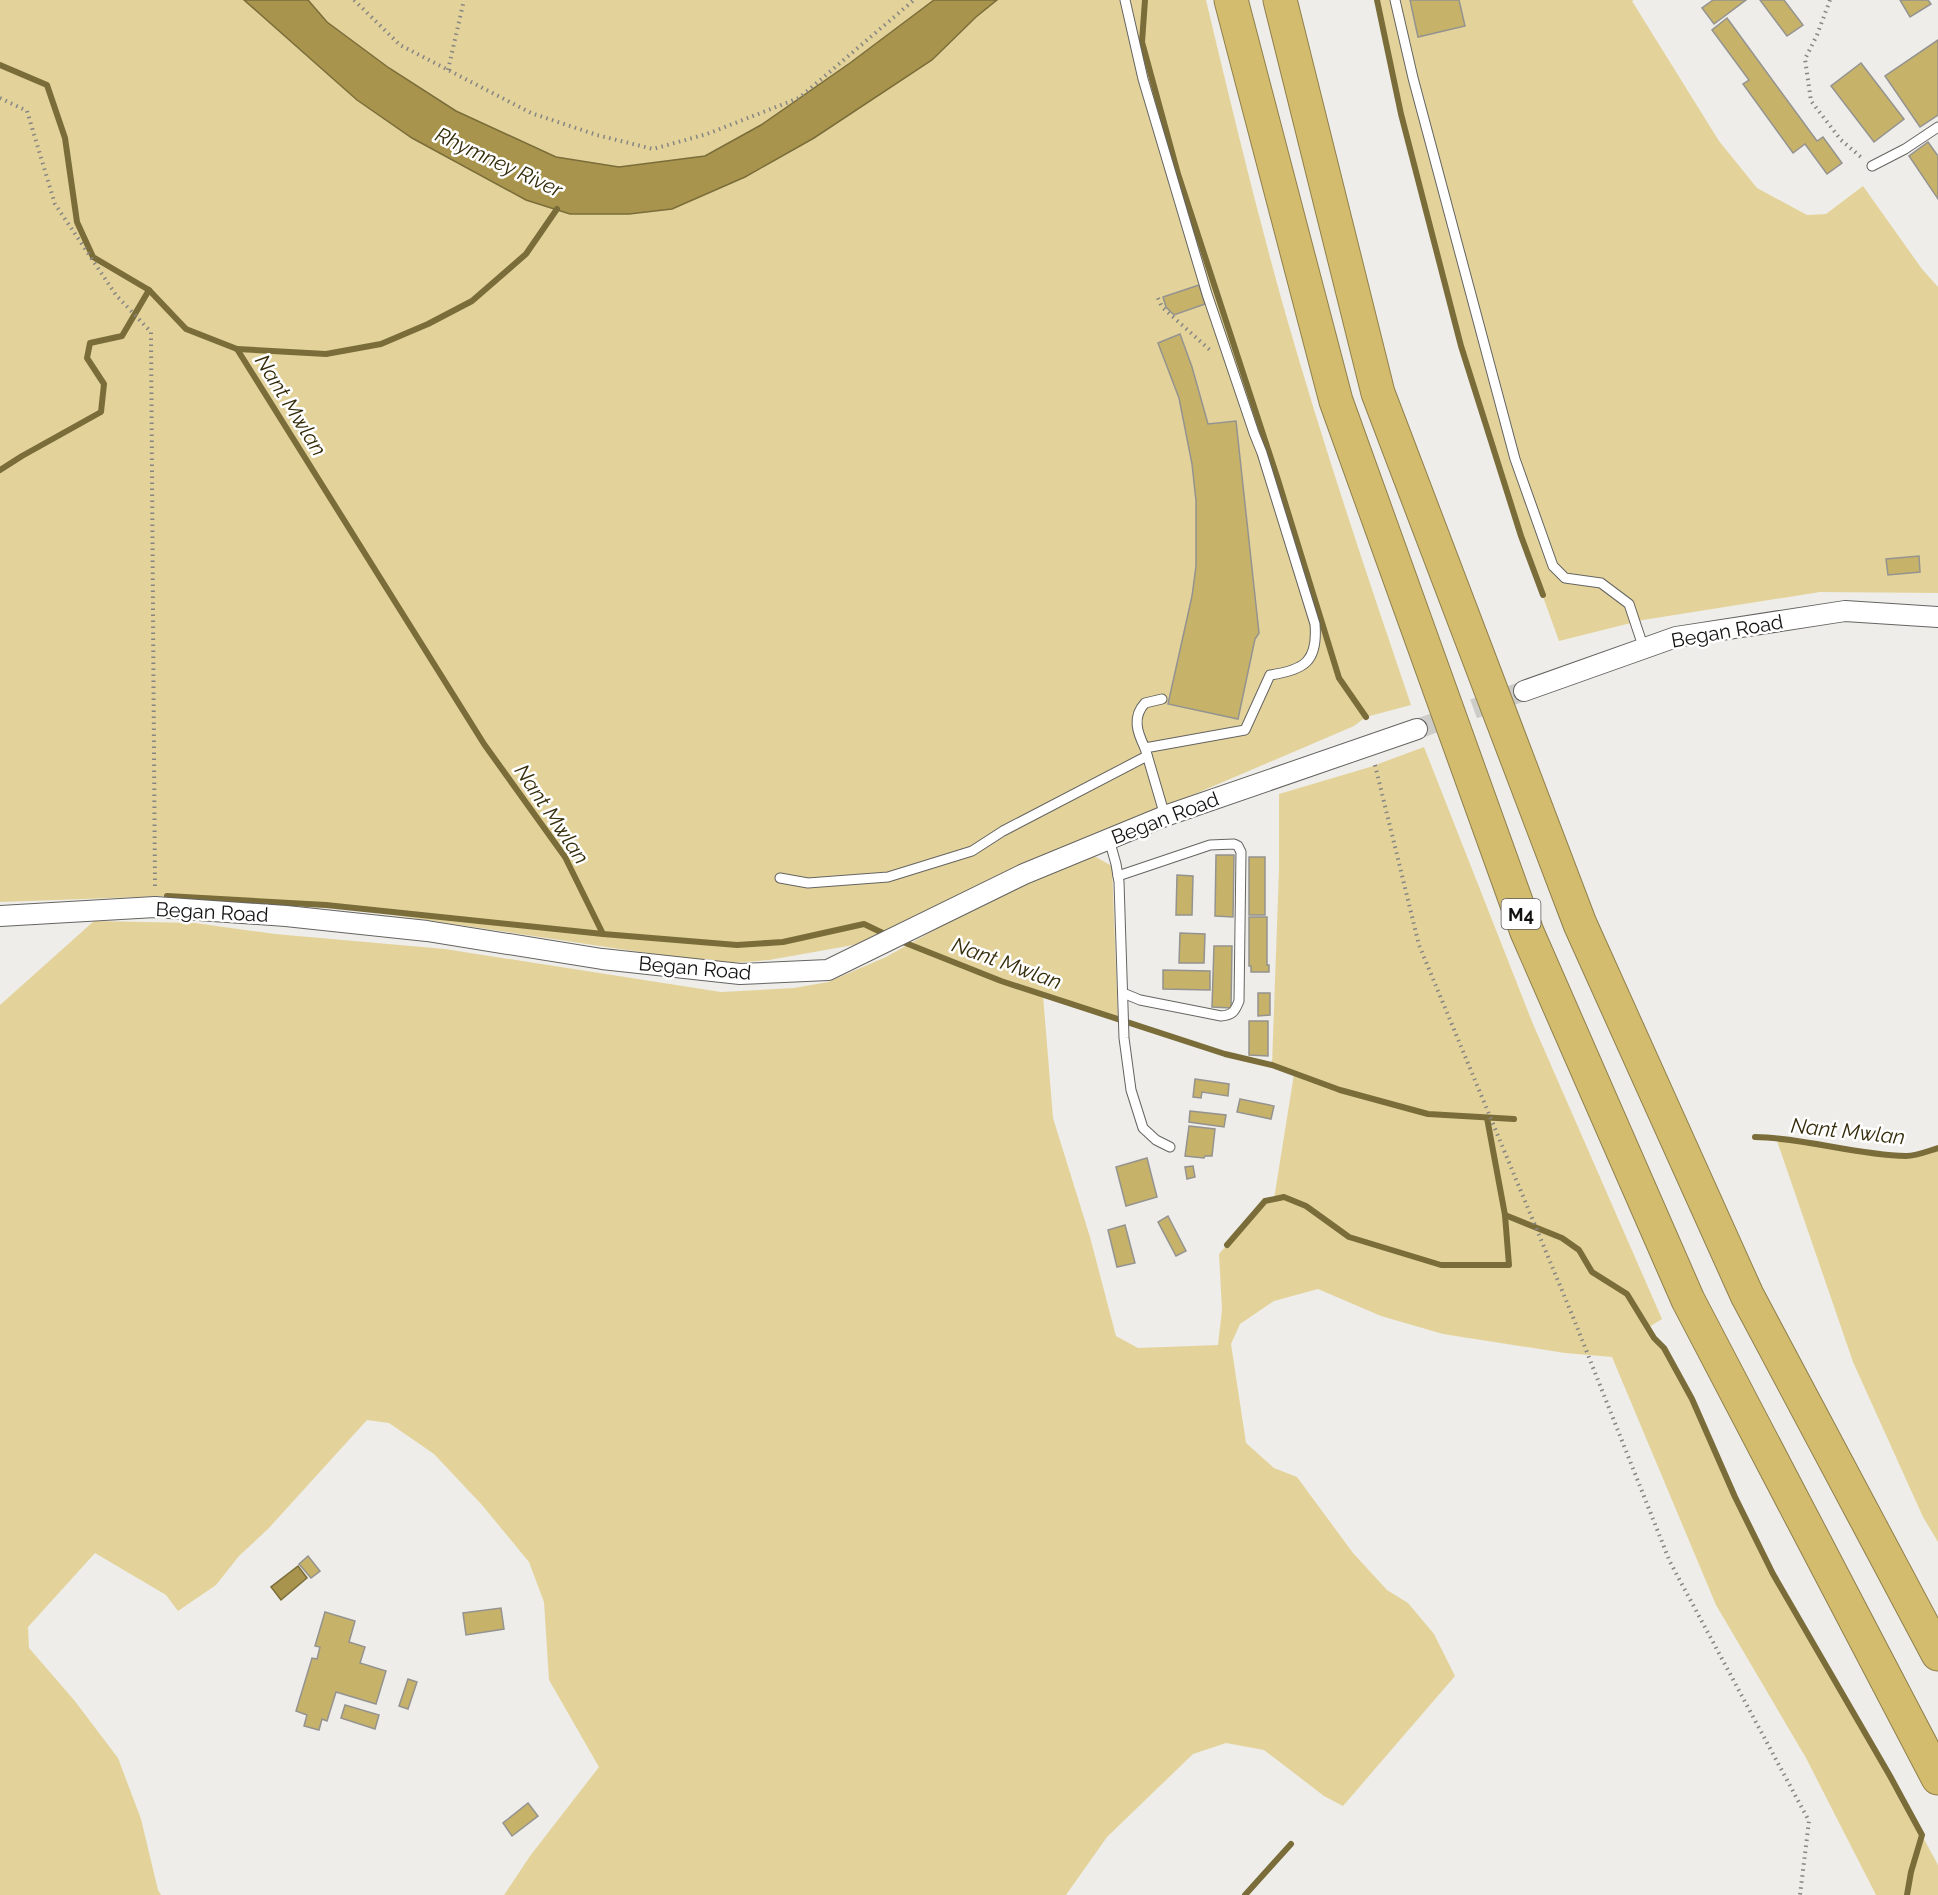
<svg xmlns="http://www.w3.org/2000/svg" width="1938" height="1895" font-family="Raleway,sans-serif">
<rect width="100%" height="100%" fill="#eeede9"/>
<g fill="#e3d39b">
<path d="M0 0H244L357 100 526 200 570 214 672 209 745 177 814 138 932 60 976 17 997 0H1206C1231 105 1256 209 1285 312 1323 445 1367 575 1411 705L1366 717 1354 726 1099 835 859 944 769 960 720 964 326 905 167 896 0 902Z"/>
<polygon points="308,0 934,0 850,63 761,125 705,156 619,167 556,157 456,111 389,68 327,22"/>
<polygon points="1377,0 1634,0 1632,1 1719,141 1757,188 1807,215 1826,214 1863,186 1922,269 1938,287 1938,593 1820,592 1643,620 1559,641 1521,536 1461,346 1401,114"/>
<polygon points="1424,747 1533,1024 1662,1319 1649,1327 1654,1338 1664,1348 1692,1399 1735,1497 1773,1574 1890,1776 1938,1865 1938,1895 1876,1895 1806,1758 1716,1605 1612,1357 1565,1353 1443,1334 1381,1316 1318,1289 1274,1301 1240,1324 1231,1344 1246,1443 1274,1468 1297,1477 1353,1553 1387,1590 1408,1603 1434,1634 1455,1676 1343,1806 1324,1796 1264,1750 1226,1743 1193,1754 1107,1837 1066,1895 504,1895 530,1856 599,1767 549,1680 544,1602 529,1562 482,1505 434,1454 389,1423 367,1420 268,1529 239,1556 216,1585 178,1611 166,1595 95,1553 28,1627 29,1648 74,1700 118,1758 141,1819 158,1890 161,1895 0,1895 0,1005 94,921 195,923 275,934 445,949 721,992 794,988 828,982 886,957 963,914 1017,888 1094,856 1112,866 1118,1019 1043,995 1053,1118 1090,1237 1116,1336 1138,1348 1218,1345 1222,1310 1219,1254 1265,1201 1274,1199 1294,1074 1272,1065 1279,869 1279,794 1370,767"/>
<polygon points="1776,1138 1842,1149 1908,1156 1938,1148 1938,1542 1923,1517 1853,1362"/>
</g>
<g fill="#a8944c" stroke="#7b6d3a" stroke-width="1.5">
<polygon points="244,0 308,0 327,22 389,68 456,111 556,157 619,167 705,156 761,125 850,63 934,0 997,0 976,17 932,60 814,138 745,177 672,209 629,214 570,214 526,200 412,138 357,100"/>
<polygon points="298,1566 307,1578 281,1600 271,1587"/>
</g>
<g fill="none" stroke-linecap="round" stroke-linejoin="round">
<g stroke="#7b6d3a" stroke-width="6">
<polyline points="1145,0 1142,42 1178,174 1278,480 1339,678 1366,717"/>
<polyline points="1377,0 1401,114 1461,346 1521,536 1543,595"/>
<polyline points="0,65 47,85 65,138 77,222 93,257 149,290 186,329 237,349 484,744 565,857 603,934 737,945 783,942 864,924 889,936"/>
<polyline points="237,349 326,354 381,344 428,324 472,301 526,254 557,209"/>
<polyline points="0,470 22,456 101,412 104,384 87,358 90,343 122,336 149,290"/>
<polyline points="167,896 326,905 603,934"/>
<polyline points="898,940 1001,981 1225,1054 1272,1065 1340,1090 1428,1114 1514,1119"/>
<path d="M1755 1137C1806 1138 1855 1155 1906 1156 1917 1156 1928 1151 1938 1148"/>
<polyline points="1505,1215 1562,1238 1579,1250 1592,1272 1627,1294 1654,1338 1664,1348 1692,1399 1735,1497 1773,1574 1890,1776 1922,1835 1911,1872 1907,1895"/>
<polyline points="1227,1245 1265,1201 1284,1197 1306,1206 1349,1237 1441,1265 1509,1265 1505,1215 1487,1118"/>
<polyline points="1245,1895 1291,1844"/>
</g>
</g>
<g fill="#c7b26a" stroke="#94938f" stroke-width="1.5">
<polygon points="1410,0 1459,0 1465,26 1418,37"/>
<polygon points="1713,0 1746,0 1714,24 1702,8"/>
<polygon points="1760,0 1784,0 1803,25 1787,36"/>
<polygon points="1900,0 1928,0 1931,4 1910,17"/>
<polygon points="1727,18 1817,141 1823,137 1842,163 1827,174 1805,144 1793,153 1743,84 1749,80 1712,30"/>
<polygon points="1938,40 1938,115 1920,127 1885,76"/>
<polygon points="1861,63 1904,119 1874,142 1831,86"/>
<polygon points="1928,142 1938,156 1938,199 1909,156"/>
<polygon points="1199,285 1205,304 1174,315 1166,307 1163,297"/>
<polygon points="1180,334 1192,367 1208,424 1236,421 1259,633 1255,639 1238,719 1168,704 1192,596 1196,566 1196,501 1192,464 1179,398 1158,343"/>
<polygon points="1919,556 1920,572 1888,575 1886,559"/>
<polygon points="1216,855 1234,855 1233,917 1215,916"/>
<rect x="1249" y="857" width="16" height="58"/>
<polygon points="1177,875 1193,876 1192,915 1176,915"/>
<polygon points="1249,917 1267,917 1267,965 1269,965 1269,972 1251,972 1251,966 1249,966"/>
<polygon points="1180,933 1205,934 1204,963 1179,963"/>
<polygon points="1214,946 1232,946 1231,1008 1212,1007"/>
<polygon points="1163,970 1210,971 1210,990 1163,989"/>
<polygon points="1258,993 1270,993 1270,1015 1258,1016"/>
<polygon points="1249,1021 1268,1021 1268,1056 1249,1055"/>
<polygon points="1195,1079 1229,1084 1228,1096 1202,1092 1201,1098 1193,1097"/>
<polygon points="1240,1099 1274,1106 1271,1119 1237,1112"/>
<polygon points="1190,1111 1226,1115 1224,1127 1189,1122"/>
<polygon points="1189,1126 1215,1129 1212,1156 1205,1156 1204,1158 1185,1156"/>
<polygon points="1147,1158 1157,1197 1126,1206 1116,1167"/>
<polygon points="1193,1166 1195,1177 1187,1179 1185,1167"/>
<polygon points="1168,1216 1186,1251 1176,1256 1158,1222"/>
<polygon points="1125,1225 1135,1263 1117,1267 1108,1230"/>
<polygon points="308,1556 320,1571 311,1578 299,1564"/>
<polygon points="501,1608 504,1629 466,1635 463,1613"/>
<polygon points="325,1612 355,1621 349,1642 365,1647 360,1663 386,1671 376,1704 336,1692 327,1721 322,1719 319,1730 304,1726 307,1715 296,1711 312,1658 317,1659 320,1647 315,1646"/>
<polygon points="408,1679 417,1682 408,1709 399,1706"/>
<polygon points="345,1705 379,1715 375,1729 341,1718"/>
<polygon points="528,1803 538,1816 512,1836 503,1823"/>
</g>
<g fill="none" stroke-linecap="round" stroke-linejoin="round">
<polyline stroke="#cdccc9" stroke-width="20" stroke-dasharray="20 10" stroke-linecap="butt" points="1417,729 1524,691"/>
<defs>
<g id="lane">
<path d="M1125 0 1143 79 1207 294 1254 433 1262 453 1315 624C1318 661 1305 670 1270 675L1245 730 1145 748 1165 816"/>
<polyline points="1395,0 1413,78 1515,459 1553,566 1565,578 1601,583 1629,604 1644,649"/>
<polyline points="1872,166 1905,149 1938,127"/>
<path d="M1145 748C1137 732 1132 717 1145 703L1162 699"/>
<polyline points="1109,839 1116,864 1119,882 1124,1038 1131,1090 1143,1128 1156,1140 1170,1147"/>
<path d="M1118 876 1210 845 1234 844 1238 846 1241 852 1239 1001C1235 1011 1233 1015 1221 1016L1140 1000 1123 993"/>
<polyline points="780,878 808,883 888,877 972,851 1003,831 1147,756"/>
</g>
<g id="street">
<polyline points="1524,691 1676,637 1845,611 1938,617"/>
<polyline points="0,916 155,907 286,916 427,931 602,959 740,974 828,970 1024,874 1165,816 1417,729"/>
</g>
<g id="highway">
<polyline points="1231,0 1336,401 1527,932 1688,1300 1938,1778"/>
<polyline points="1280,0 1378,393 1580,924 1747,1295 1938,1654"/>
</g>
</defs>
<use href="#lane" stroke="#656461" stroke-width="11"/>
<use href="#street" stroke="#656461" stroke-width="22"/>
<use href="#highway" stroke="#90804d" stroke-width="35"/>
<g stroke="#868582" stroke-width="4" stroke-dasharray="1.5 4.5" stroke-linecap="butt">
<polyline points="354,0 400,45 531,113 597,135 653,149 707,134 799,98 914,0"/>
<polyline points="1830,0 1817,35 1805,59 1811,101 1841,140 1862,158"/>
<polyline points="448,70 464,0"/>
<polyline points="0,98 27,111 55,204 116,295 151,332 155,889"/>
<polyline points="1158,298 1162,307 1210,350"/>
<polyline points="1375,765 1419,945 1573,1317 1670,1562 1809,1821 1800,1895"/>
</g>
<use href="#lane" stroke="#fff" stroke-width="9"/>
<use href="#street" stroke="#fff" stroke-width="20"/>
<use href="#highway" stroke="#d3bc6e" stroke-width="33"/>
</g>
<g text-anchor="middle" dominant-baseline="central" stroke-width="5" stroke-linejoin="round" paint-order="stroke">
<rect fill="#fff" stroke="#5a5958" stroke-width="1.5" x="1501.5" y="899" width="39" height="30" rx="4.5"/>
<g font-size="18" font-weight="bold" fill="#131211">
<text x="1521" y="914">M4</text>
</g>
<g font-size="20" fill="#131211" stroke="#fff">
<text transform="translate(1727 631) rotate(-10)">Began Road</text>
<text transform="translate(1165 818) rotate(-21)">Began Road</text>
<text transform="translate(212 912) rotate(3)">Began Road</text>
<text transform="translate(695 968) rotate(5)">Began Road</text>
</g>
<g font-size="21" font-style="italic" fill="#352c0b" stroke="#fff">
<text transform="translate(499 162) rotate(25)">Rhymney River</text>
<text transform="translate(291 405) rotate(58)">Nant Mwlan</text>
<text transform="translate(552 814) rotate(56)">Nant Mwlan</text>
<text transform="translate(1007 963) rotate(20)">Nant Mwlan</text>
<text transform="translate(1848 1131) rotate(6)">Nant Mwlan</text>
</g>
</g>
</svg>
